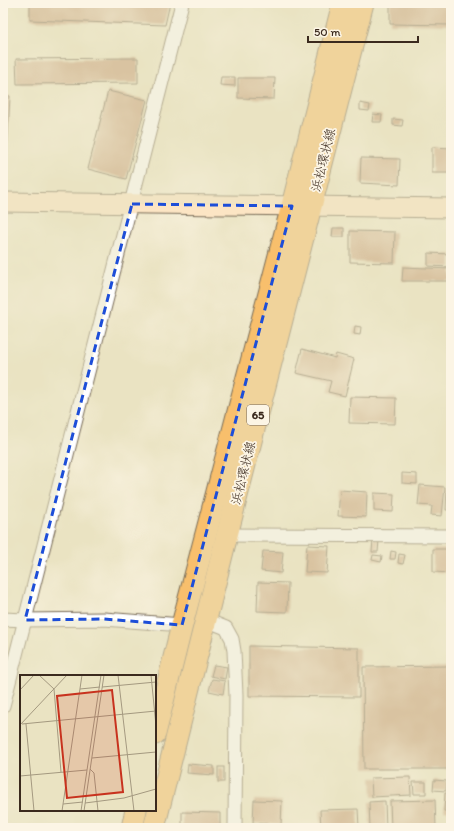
<svg xmlns="http://www.w3.org/2000/svg" width="454" height="831" font-family="Itim,'Klee One',sans-serif">
<rect width="100%" height="100%" fill="#fcf5e5"/>
<filter id="ink" filterUnits="userSpaceOnUse"><feTurbulence type="fractalNoise" baseFrequency=".025" numOctaves="2"/><feDisplacementMap in="SourceGraphic" scale="8" xChannelSelector="R" yChannelSelector="G"/><feConvolveMatrix kernelMatrix="1 2 1 2 8 2 1 2 1" color-interpolation-filters="sRGB"/></filter>
<filter id="wash" filterUnits="userSpaceOnUse"><feTurbulence type="fractalNoise" baseFrequency=".012" numOctaves="4" result="noise"/><feDisplacementMap in="SourceGraphic" scale="16" xChannelSelector="R" yChannelSelector="G"/><feGaussianBlur stdDeviation="0.9" result="paint"/><feColorMatrix in="noise" values="0 0 0 0 0 0 0 0 0 0 0 0 0 0 0 0 0 1.4 0 .05"/><feComposite in="paint" operator="in"/></filter>
<g filter="url(#wash)">
<rect width="100%" height="100%" fill="#eae3c2"/>
<g id="blocks">
<g fill="#c69c78">
<polygon points="30,3 170,3 165,25 30,20"/>
<polygon points="390,3 451,3 451,25 390,24"/>
<polygon points="138,58 138,83 17,84 16,59"/>
<polygon points="221,77 235,77 235,86 220,85"/>
<polygon points="238,78 275,78 274,99 238,98"/>
<polygon points="108,91 147,100 126,179 88,169"/>
<polygon points="3,95 10,96 7,153 3,153"/>
<polygon points="360,103 370,105 369,111 360,110"/>
<polygon points="373,114 382,115 381,122 372,122"/>
<polygon points="393,119 403,120 402,126 393,125"/>
<polygon points="432,147 451,148 451,173 432,173"/>
<polygon points="361,158 400,159 399,185 360,183"/>
<polygon points="333,228 344,228 344,237 332,237"/>
<polygon points="350,231 395,232 394,263 350,262"/>
<polygon points="428,253 451,254 451,267 428,266"/>
<polygon points="403,267 451,269 451,281 402,281"/>
<polygon points="355,326 361,327 360,335 354,334"/>
<polygon points="302,349 335,358 336,354 354,359 345,396 328,392 331,381 296,373"/>
<polygon points="350,397 396,398 395,424 349,423"/>
<polygon points="402,473 417,474 417,484 402,483"/>
<polygon points="420,485 445,487 442,516 431,515 432,506 418,505"/>
<polygon points="447,489 451,489 451,510 446,510"/>
<polygon points="340,490 367,492 366,517 338,516"/>
<polygon points="374,493 394,494 393,512 374,511"/>
<polygon points="373,539 379,540 378,552 372,552"/>
<polygon points="307,545 329,546 327,573 305,572"/>
<polygon points="433,549 451,549 451,573 433,572"/>
<polygon points="263,551 283,552 281,573 261,571"/>
<polygon points="391,551 396,552 395,559 390,559"/>
<polygon points="399,554 405,555 403,564 398,563"/>
<polygon points="373,555 382,556 381,562 372,560"/>
<polygon points="258,582 288,583 287,612 257,611"/>
<polygon points="249,646 359,648 359,697 249,696"/>
<polygon points="214,665 227,667 225,679 211,676"/>
<polygon points="451,666 451,769 364,769 363,667"/>
<polygon points="212,679 225,681 223,694 209,691"/>
<polygon points="188,764 214,766 214,775 187,773"/>
<rect x="218" y="767" width="6" height="15"/>
<polygon points="410,777 411,795 372,797 371,778"/>
<polygon points="434,780 447,781 446,791 433,790"/>
<polygon points="413,782 426,782 426,794 414,794"/>
<polygon points="445,793 451,794 451,812 444,811"/>
<polygon points="254,800 282,801 281,825 253,823"/>
<polygon points="435,800 436,828 391,828 390,801"/>
<polygon points="385,801 386,828 370,828 369,802"/>
<polygon points="358,809 359,828 321,828 320,810"/>
<polygon points="182,812 220,813 220,828 182,828"/>
</g>
</g>
</g>
<g filter="url(#ink)">
<use href="#blocks" fill-opacity="0" stroke="#786b57" stroke-width="1"/>
<g fill="none" stroke-linecap="round" stroke-linejoin="round">
<defs>
<g id="street">
<polyline points="227,535 451,536"/>
<polyline points="3,619 25,620 104,619 182,625"/>
<polyline points="206,620 226,628 232,639 234,651 236,695 235,828"/>
<polyline points="3,706 182,3"/>
</g>
<polyline id="secondary" points="3,202 451,208"/>
<g id="primary">
<polyline points="155,734 182,625 292,206 343,3"/>
<polyline points="132,828 136,810"/>
<polyline points="154,828 227,535 363,3"/>
</g>
</defs>
<use href="#street" stroke="#786b57" stroke-width="15"/>
<use href="#secondary" stroke="#786b57" stroke-width="21"/>
<use href="#primary" stroke="#786b57" stroke-width="23"/>
<use href="#street" stroke="#fff" stroke-width="13"/>
<use href="#secondary" stroke="#fce5c4" stroke-width="19"/>
<use href="#primary" stroke="#f8bf6c" stroke-width="21"/>
</g>
</g>
<path d="M0 0H454V831H0ZM132 204 292 206 182 625 104 619 25 620Z" fill="#eae3c2" fill-opacity=".55" fill-rule="evenodd"/>
<path fill="none" stroke="#1d4ed8" stroke-width="3" stroke-dasharray="8 5" stroke-linejoin="round" d="M132 204 292 206 182 625 104 619 25 620Z"/>
<g text-anchor="middle" dominant-baseline="central" stroke-width="3.5" stroke-linejoin="round" paint-order="stroke">
<rect fill="#fcf5e5" stroke="#75675a" stroke-width="1" x="247" y="405" width="22" height="20" rx="3"/>
<g font-size="12" font-weight="bold" fill="#3b2a1e">
<text x="258" y="415">65</text>
</g>
<g font-size="13" fill="#3b2a1e" stroke="#fcf5e5">
<text transform="translate(323 160) rotate(-76)">浜松環状線</text>
<text transform="translate(243 473) rotate(-76)">浜松環状線</text>
</g>
</g>
<g transform="translate(20 675)">
<rect width="136" height="136" fill="#eae3c2"/>
<path fill="none" stroke="#a49980" stroke-width="1" d="M19 0 34 14 41 97M98 0 114 136M131 0 136 51M82 12 136 7M60 14 80 12M0 15 14 0M2 49 136 36M6 49 14 136M0 50 47 0M72 83 136 77M70 94 74 98 78 136M0 101 67 95M65 128 104 123 136 114M43 129 63 127M42 136 62 0M61 136 81 0M64 136 84 0"/>
<path fill="#c8321e" fill-opacity="0.15" stroke="#c8321e" stroke-width="2" d="M92 15 103 117 47 123 37 21Z"/>
<rect width="136" height="136" fill="none" stroke="#3b2a1e" stroke-width="2"/>
</g>
<rect width="454" height="831" fill="none" stroke="#fcf5e5" stroke-width="16"/>
<path d="M308 36v6h110v-6" fill="none" stroke="#3b2a1e" stroke-width="2"/>
<text x="314" y="36" font-size="12" fill="#3b2a1e" stroke="#fcf5e5" stroke-width="3" paint-order="stroke">50 m</text>
</svg>
